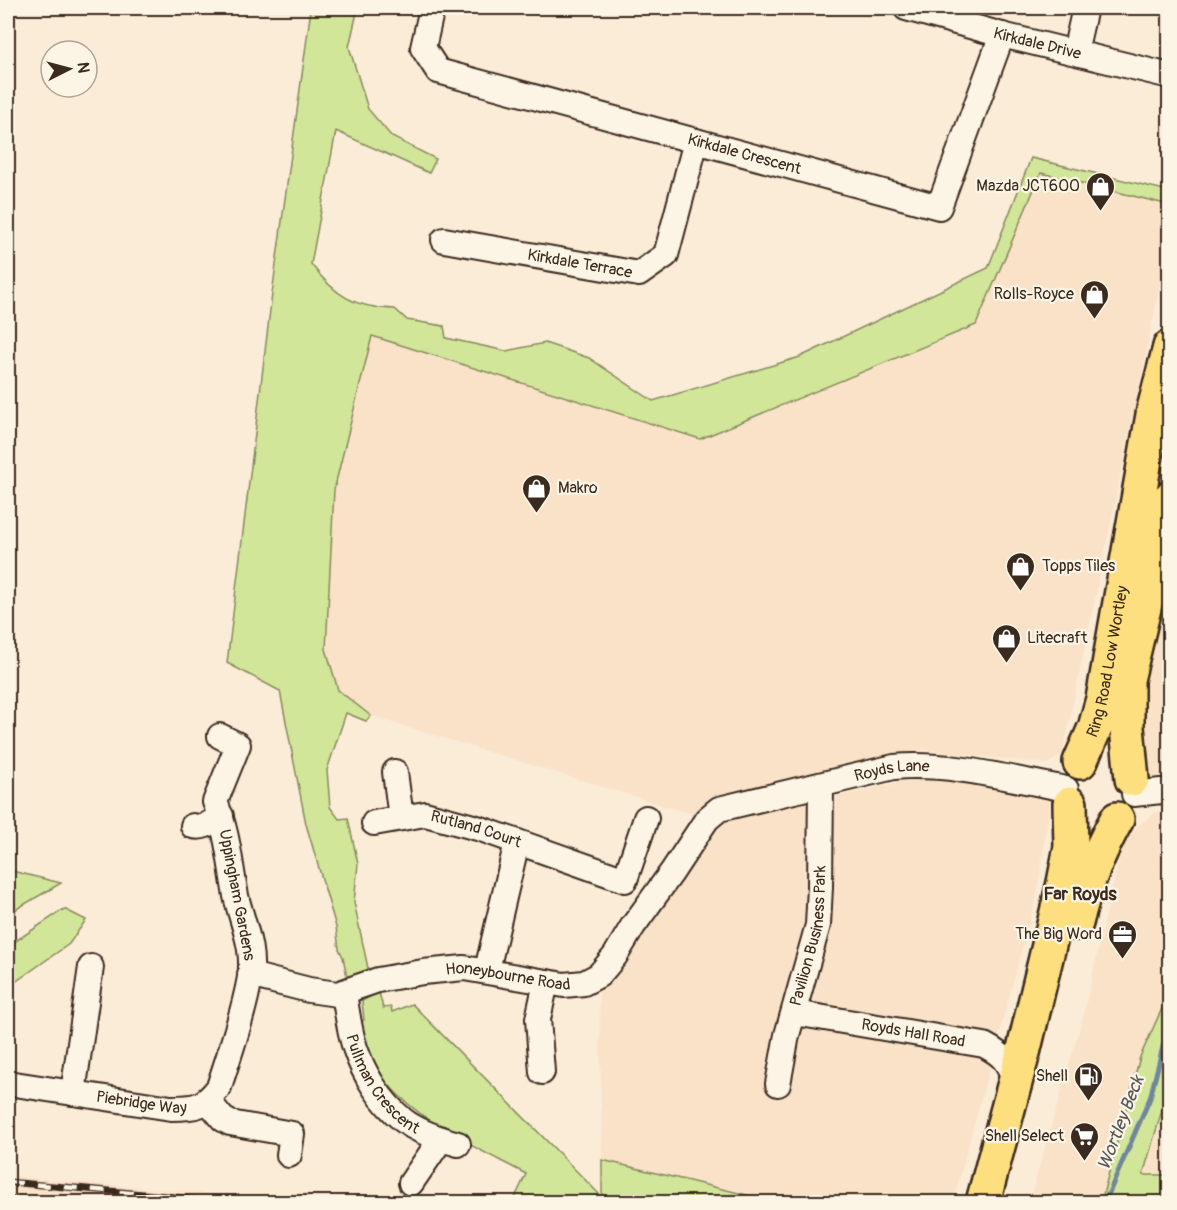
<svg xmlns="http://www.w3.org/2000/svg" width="1177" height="1210" font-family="Pangolin,sans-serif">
<rect width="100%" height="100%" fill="#fbecd8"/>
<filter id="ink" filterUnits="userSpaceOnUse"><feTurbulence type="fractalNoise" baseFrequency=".0167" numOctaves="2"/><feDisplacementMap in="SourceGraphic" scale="12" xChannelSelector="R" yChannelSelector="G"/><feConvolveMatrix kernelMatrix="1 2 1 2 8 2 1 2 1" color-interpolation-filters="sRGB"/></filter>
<g filter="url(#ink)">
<g fill="#fae2c9">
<polygon points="1041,173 1169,205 1169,242 1063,753 1048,764 923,750 908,757 707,798 707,818 838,796 919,778 947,778 1051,798 1037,895 953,1202 776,1202 602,1160 599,975 707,819 371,716 338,690 326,650 334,490 372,336 700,439 976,325"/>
<polygon points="1169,498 1169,793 1134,794 1127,680"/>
<polygon points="1169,808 1169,993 1140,1057 1101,1202 1029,1202 1082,1020 1122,845 1140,824 1156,812"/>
<polygon points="1169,1086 1169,1175 1143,1175"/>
<polygon points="8,1176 302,1202 8,1202"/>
</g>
<g fill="#d2e69a" stroke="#86885c" stroke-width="1.5">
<path d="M309 8H358L349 47 368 109 392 137 436 159 429 173 336 131 311 264C335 296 355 308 395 309L407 320 444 326 446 338 506 351 545 343 589 358 653 401 800 357 988 268 1031 158 1169 191V205L1041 173 976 325 700 439 372 336 334 490 326 649 338 690 371 716 366 721 346 713 327 770 330 807 339 819 348 818 358 864 354 902 369 973 348 982 343 957 339 949 336 927 306 824 280 691 227 663 272 294 310 16Z"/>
<polygon points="8,870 61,883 8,914"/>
<polygon points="64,909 86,920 69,944 8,987 8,946"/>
<path d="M379 992 383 1008 391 1007 392 1012 412 1004 602 1197V1160L776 1202H513L526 1174C477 1148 423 1125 386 1082 375 1069 364 1040 360 1023L364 1020 362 1001Z"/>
<polygon points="1169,993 1169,1086 1143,1175 1169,1175 1169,1202 1101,1202 1140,1057"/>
</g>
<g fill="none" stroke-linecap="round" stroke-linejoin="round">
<polyline stroke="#6f879b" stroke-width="5" points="1105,1202 1150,1098 1170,1019"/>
<defs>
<g id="minor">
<path id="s1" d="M432 8 423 48 438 71 939 207 1002 35"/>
<path id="s2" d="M906 8 1002 35 1170 76"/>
<polyline points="1075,52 1085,8"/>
<path id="s3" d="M444 240 639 274 666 255 696 141"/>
<polyline points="395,772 401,818"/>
<polyline points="1134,794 1161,791 1170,793"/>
<path id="s4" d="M374 823 425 814 481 829 625 880 646 818"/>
<path d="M193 826C204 829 211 822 221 816"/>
<polyline points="487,970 517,842"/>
<path id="s5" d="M250 975 309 990 337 994 378 980 423 972 464 968 564 985 584 983 599 975 615 956 633 926 672 872 707 819 719 809 894 767C950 762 1011 779 1066 789"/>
<path id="s6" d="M344 993C347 1011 349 1030 355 1048 364 1075 381 1102 403 1120 418 1132 440 1139 458 1144"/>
<path id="s7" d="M795 1013 984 1045C1003 1055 1007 1060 1015 1080"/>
<polyline points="542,1072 538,1019 546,982"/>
<path id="s8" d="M8 1083 171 1108C196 1108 204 1107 219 1087 230 1052 244 1013 250 977 255 949 242 922 236 896 230 864 228 832 215 802L238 745 220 736"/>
<path id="s9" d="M778 1084 787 1035 818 925 820 887 821 785"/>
<polyline points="73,1093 91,967"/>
<polyline points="208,1101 223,1119 230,1123 292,1134 289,1155"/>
<polyline points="411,1183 441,1139"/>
</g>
<g id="highway">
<path id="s10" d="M1080 762 1095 728 1103 699 1154 409 1170 347"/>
<polyline points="1132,779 1127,727 1127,680 1170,498"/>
<path d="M1076 923C1085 885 1098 853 1117 819"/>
<polyline points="983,1202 1024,1049 1064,883 1071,847 1070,804"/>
</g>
</defs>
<use href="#minor" stroke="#3b2a1e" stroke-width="28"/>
<use href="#highway" stroke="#3b2a1e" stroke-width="38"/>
<use href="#minor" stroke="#fcf5e5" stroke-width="24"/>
<use href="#highway" stroke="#fedf80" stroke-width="33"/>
<defs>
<g id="rail">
<polyline points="8,1182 166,1196 211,1202"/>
<polyline points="8,1199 58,1202"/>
</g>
</defs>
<use href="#rail" stroke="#3b2a1e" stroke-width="7"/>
<use href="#rail" stroke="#fcf5e5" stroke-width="4.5" stroke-dasharray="14" stroke-linecap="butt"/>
</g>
</g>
<defs>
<symbol id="shop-pin" viewBox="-11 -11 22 30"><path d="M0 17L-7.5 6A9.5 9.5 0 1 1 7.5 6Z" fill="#3b2a1e" stroke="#fcf5e5"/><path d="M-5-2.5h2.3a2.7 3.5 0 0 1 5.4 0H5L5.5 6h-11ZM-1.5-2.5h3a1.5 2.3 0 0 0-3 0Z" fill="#fff"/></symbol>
<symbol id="office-pin" viewBox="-11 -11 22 30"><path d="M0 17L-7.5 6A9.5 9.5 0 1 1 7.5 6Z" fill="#3b2a1e" stroke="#fcf5e5"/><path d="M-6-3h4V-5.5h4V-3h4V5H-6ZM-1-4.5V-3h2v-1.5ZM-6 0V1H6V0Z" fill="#fff"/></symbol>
<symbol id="fuel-pin" viewBox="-11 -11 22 30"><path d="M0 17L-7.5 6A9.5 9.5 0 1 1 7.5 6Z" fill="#3b2a1e" stroke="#fcf5e5"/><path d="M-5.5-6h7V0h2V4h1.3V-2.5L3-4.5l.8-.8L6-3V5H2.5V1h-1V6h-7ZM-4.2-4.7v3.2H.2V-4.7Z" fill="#fff"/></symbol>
<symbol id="supermarket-pin" viewBox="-11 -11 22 30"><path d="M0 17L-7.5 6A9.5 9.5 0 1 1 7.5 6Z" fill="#3b2a1e" stroke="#fcf5e5"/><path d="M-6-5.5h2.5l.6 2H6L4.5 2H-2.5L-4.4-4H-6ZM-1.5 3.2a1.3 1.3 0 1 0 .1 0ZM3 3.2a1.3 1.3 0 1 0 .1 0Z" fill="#fff"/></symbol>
</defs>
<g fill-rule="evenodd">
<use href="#shop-pin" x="1084" y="170" width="33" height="45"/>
<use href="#shop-pin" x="1078" y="278" width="33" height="45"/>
<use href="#shop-pin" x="520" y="472" width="33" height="45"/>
<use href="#shop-pin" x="1004" y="550" width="33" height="45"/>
<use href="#shop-pin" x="990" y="622" width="33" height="45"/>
<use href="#office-pin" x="1106" y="918" width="33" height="45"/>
<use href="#fuel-pin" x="1072" y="1060" width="33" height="45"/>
<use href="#supermarket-pin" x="1068" y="1120" width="33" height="45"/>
</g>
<g text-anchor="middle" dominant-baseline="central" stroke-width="4.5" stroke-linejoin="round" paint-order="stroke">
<g font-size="16" fill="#3b2a1e" stroke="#fcf5e5">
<text stroke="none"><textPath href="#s2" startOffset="136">Kirkdale Drive</textPath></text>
<text stroke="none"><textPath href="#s1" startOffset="386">Kirkdale Crescent</textPath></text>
<text stroke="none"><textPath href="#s3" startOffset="138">Kirkdale Terrace</textPath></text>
<text stroke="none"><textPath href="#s10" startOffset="105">Ring Road Low Wortley</textPath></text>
<text stroke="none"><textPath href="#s5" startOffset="741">Royds Lane</textPath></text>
<text stroke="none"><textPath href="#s4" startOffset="105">Rutland Court</textPath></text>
<text transform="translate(237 895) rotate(79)">Uppingham Gardens</text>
<text stroke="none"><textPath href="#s9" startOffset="152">Pavilion Business Park</textPath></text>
<text stroke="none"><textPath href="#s5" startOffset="264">Honeybourne Road</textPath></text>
<text stroke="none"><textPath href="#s7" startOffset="120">Royds Hall Road</textPath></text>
<text stroke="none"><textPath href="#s6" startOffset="102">Pullman Crescent</textPath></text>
<text stroke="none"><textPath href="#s8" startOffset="135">Piebridge Way</textPath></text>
</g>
<g font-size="16" fill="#3b2a1e" stroke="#fcf5e5" text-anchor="end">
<text x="1080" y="186">Mazda JCT600</text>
<text x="1074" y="294">Rolls-Royce</text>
<text x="558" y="488" text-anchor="start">Makro</text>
<text x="1042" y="566" text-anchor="start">Topps Tiles</text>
<text x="1027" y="638" text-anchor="start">Litecraft</text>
<text x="1102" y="934">The Big Word</text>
<text x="1068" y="1076">Shell</text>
<text x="1064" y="1136">Shell Select</text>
</g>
<g font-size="18" font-weight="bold" fill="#3b2a1e" stroke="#fcf5e5">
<text x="1080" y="894">Far Royds</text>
</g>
<g font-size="18" font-style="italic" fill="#55585d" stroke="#fcf5e5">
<text transform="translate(1121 1123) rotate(-69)">Wortley Beck</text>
</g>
</g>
<rect width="1177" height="1210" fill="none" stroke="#fcf5e5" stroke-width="30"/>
<rect x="15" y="15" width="1147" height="1180" fill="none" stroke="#3b2a1e" stroke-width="2" filter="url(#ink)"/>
<g transform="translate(69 69) rotate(84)"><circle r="28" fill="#fcf5e5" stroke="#afa495" stroke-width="1.5"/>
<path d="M0-4.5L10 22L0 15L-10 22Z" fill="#3b2a1e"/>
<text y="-9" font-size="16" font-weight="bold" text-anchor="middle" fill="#3b2a1e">N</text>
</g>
</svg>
